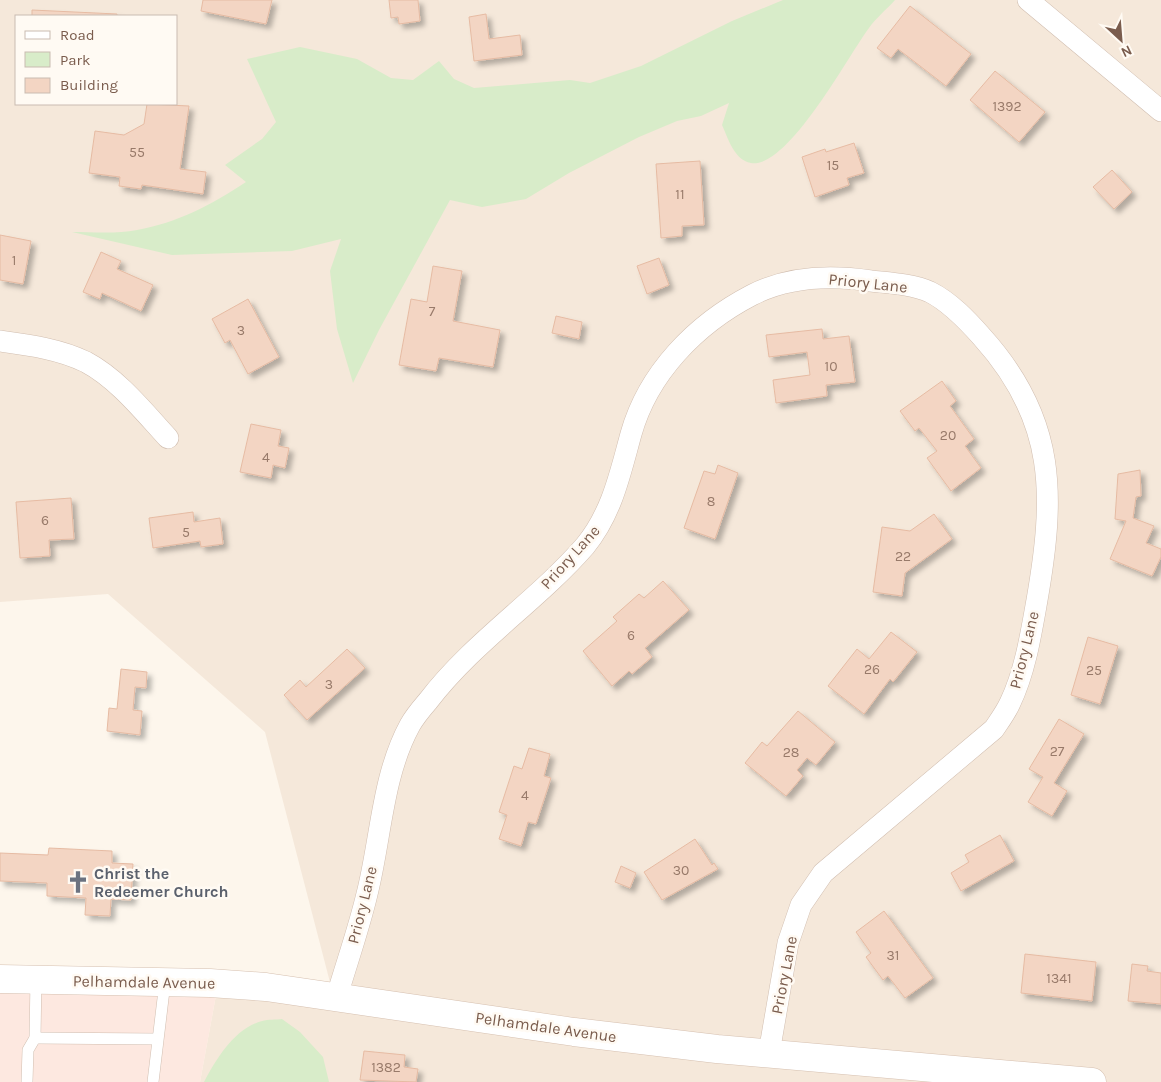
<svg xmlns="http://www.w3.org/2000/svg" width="1161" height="1082" font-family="Karla,sans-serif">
<defs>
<filter id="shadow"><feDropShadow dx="4.5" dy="4.5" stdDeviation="2.5" flood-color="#0004"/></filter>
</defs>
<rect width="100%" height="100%" fill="#fdf6ec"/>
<path fill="#f5e8da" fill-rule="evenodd" d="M0 0H1161V1082H200L219 979 332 990 265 732 108 594 0 602ZM16 16H176V104H16Z"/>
<polygon fill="#fde8e0" points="0,975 219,979 200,1082 0,1082"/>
<g fill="#d8ecc9">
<path d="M783 0H895C886 10 876 18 869 28 848 56 788 169 751 163 734 160 728 138 722 125L729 103 701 116 677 121 639 137 569 173 526 199 482 207 450 200 379 330 353 383 337 329 330 271 341 239 292 251 172 255 72 232C93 232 117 234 137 230 177 223 213 204 246 182L225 165 262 139 276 122 247 59 300 47 357 59 391 78 413 80 439 61 454 79 474 88 570 80 590 83 641 66 732 21Z"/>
<path d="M282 1019 300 1032 323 1057 329 1082H204C217 1058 234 1029 262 1021 268 1019 276 1020 282 1019Z"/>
</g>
<g fill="#f3d5c3" stroke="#e6bba3" filter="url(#shadow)">
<polygon points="203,0 272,0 266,24 201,11"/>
<polygon points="389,0 418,0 420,21 399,24 398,17 391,18"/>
<polygon points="910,6 971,54 946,86 898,49 891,58 877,48"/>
<polygon points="32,10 117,14 117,16 32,16"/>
<polygon points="486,14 489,39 520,35 522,55 474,61 469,17"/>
<polygon points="995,71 1045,112 1019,142 970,100"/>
<polygon points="147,104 189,106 180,169 206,172 203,194 142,185 141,189 119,186 120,177 89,173 95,131 124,135 144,124"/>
<polygon points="854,143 864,173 847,178 849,185 815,197 802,157 825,149 826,152"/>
<polygon points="700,161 704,225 682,226 682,236 661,238 656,164"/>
<polygon points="1112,170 1132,192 1114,209 1093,187"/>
<polygon points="0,235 31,241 23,284 0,280"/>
<polygon points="101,252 121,261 117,269 153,285 141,311 102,293 100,299 83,292"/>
<polygon points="659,258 669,285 647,294 637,266"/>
<polygon points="433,266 462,271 453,321 500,330 493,367 439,358 436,371 399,365 411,299 427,302"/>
<polygon points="248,299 279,357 248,374 230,340 225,343 212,319"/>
<polygon points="556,316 582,322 579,339 552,333"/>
<polygon points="822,329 823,339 849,336 855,382 826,385 827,396 776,403 773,380 810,375 807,352 769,357 766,335"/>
<polygon points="942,381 956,401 950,406 974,439 965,446 981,468 951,491 927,458 937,451 919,428 915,431 900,411"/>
<polygon points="251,424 281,430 278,446 289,448 285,468 273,465 271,478 240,472"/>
<polygon points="718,465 738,473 715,539 684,528 704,471 715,474"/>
<polygon points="1140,470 1141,496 1136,497 1133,518 1154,526 1146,543 1161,549 1161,557 1152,576 1110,559 1126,521 1115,519 1118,474"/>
<polygon points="71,498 74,539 49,540 50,556 20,558 16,502"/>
<polygon points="193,512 194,522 220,518 223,544 201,547 200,541 153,548 149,518"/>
<polygon points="934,514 952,539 905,573 902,596 873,592 882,527 910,531"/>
<polygon points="663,581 689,610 645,648 652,657 632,674 629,671 612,686 583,651 617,621 613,617 639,594 644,598"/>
<polygon points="891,632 917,652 893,682 890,679 864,714 828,686 857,649 869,659"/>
<polygon points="1088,637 1118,646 1100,704 1071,695"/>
<polygon points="347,649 365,668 307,720 284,695 300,680 306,687"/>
<polygon points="121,669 147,672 146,688 135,687 133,710 142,711 140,735 107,731 109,708 117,709"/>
<polygon points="798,711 835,742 816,765 807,758 797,770 803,776 786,796 745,763 762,742 767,746"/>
<polygon points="1059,719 1084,734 1054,783 1067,791 1052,816 1028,802 1043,777 1029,769"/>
<polygon points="529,748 550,754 544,776 551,778 536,824 528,822 521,846 499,839 507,815 499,812 514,766 522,769"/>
<polygon points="1000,835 1014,861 961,891 951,873 969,862 965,855"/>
<polygon points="695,839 712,865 714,863 718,869 662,900 644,872"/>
<polygon points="49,848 112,851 112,863 133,864 131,900 111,899 110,916 85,915 86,898 47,896 47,883 0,881 0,853 48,855"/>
<polygon points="621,866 636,873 630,888 615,882"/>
<polygon points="884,911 933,978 905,998 888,976 883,980 866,957 871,953 856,932"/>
<polygon points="1025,954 1096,962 1092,1001 1021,993"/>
<polygon points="1132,964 1148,966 1147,971 1161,973 1161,1004 1128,1001"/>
<polygon points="364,1051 405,1055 404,1067 418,1069 416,1082 360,1080"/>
</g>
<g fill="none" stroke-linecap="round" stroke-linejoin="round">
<defs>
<g id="lane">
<polyline points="35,1038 157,1039"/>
<polyline points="27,1082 28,1050 35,1038 36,979"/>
<polyline points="153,1082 165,982"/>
</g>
<g id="street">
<polyline points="1028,0 1161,111"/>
<path d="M0 341C29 345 60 349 86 362 118 379 144 412 168 438"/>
<path d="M337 996C347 962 359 928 367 894 381 839 382 776 410 725 415 716 422 708 428 701 473 642 537 601 585 546 612 513 620 474 631 434 648 373 696 324 752 295 789 276 831 275 871 281 889 283 913 284 930 292 950 302 967 320 982 337 1057 420 1055 496 1037 600 1031 634 1025 672 1010 703 1006 712 1000 720 994 729L823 873 801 905 788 943 769 1053"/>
</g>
<polyline id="secondary" points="0,979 210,983 266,987 574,1032 717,1049 1092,1082"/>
</defs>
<use href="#lane" stroke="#d1beb0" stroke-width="12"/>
<use href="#street" stroke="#d1beb0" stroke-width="22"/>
<use href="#secondary" stroke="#d6c0b0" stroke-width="29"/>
<use href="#lane" stroke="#fff" stroke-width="11"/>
<use href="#street" stroke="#fff" stroke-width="21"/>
<use href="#secondary" stroke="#fff" stroke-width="28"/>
</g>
<defs>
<symbol id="church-bare" viewBox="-9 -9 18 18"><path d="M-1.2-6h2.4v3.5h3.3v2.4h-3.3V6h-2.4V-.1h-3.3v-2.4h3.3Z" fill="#6b7280" stroke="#fffaf3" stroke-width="2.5" paint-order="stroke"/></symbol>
</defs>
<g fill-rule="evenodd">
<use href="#church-bare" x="62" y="866" width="32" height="32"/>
</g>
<g text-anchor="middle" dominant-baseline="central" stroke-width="5" stroke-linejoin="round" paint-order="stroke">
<g font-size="14" fill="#987a6a">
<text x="1007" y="106">1392</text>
<text x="137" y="152">55</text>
<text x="833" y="165">15</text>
<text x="680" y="194">11</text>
<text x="14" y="260">1</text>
<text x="432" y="311">7</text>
<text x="241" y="330">3</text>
<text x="831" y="366">10</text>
<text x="948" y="435">20</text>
<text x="266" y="457">4</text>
<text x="711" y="501">8</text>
<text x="45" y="520">6</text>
<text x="186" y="532">5</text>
<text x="903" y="556">22</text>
<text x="631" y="635">6</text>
<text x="872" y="669">26</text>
<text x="1094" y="670">25</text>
<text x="329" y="684">3</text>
<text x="1057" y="751">27</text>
<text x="791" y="752">28</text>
<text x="525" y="795">4</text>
<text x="681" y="870">30</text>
<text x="893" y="955">31</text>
<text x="1059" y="978">1341</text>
<text x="386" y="1067">1382</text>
</g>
<g font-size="16" fill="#7a5c4d" stroke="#fffaf3">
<text transform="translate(868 283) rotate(6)">Priory Lane</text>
<text transform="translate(570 557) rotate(-48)">Priory Lane</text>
<text transform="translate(1024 650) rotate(-76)">Priory Lane</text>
<text transform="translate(362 905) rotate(-76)">Priory Lane</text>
<text transform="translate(784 975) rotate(-79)">Priory Lane</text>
<text transform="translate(144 982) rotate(1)">Pelhamdale Avenue</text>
<text transform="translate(546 1027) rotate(8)">Pelhamdale Avenue</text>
</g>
<g font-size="16" font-weight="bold" fill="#5b616d" stroke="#fffaf3" text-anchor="start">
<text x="94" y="873">Christ the<tspan x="94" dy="18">Redeemer Church</tspan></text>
</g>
</g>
<rect x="15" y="15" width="162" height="90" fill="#fffaf3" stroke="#cabbb1"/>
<rect x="25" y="31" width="25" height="8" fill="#ffffff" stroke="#cabbb1"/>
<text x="60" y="40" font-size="15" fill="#7a5c4d">Road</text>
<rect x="25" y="52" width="25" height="15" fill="#d8ecc9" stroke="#cabbb1"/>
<text x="60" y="65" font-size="15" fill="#7a5c4d">Park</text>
<rect x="25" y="78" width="25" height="15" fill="#f3d5c3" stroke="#cabbb1"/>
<text x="60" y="90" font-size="15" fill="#7a5c4d">Building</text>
<g transform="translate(1121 40) rotate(154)" stroke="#fffaf3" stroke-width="4" paint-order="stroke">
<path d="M0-4L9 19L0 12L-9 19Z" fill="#7a5c4d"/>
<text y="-8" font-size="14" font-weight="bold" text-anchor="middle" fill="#7a5c4d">N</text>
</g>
</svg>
